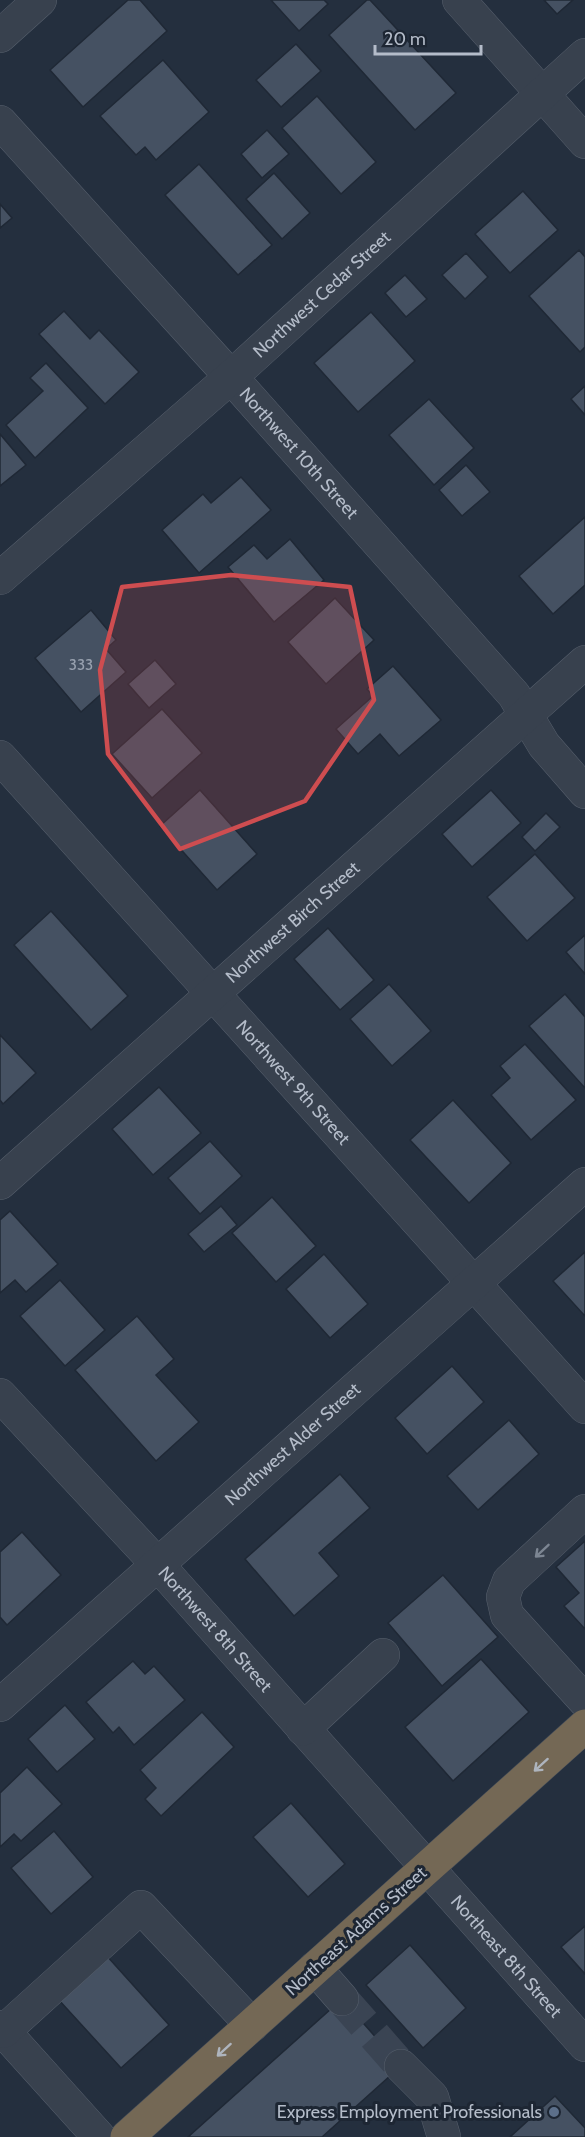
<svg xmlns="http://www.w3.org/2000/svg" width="585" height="2137" font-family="Cabin,sans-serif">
<rect width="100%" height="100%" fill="#242f3e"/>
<g fill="#455162" stroke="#1f2835" stroke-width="1.5">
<polygon points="128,0 140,0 167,31 83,107 50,70"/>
<polygon points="271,0 324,0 328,4 299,31"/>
<polygon points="367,0 370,0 456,93 415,130 329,35"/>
<polygon points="544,0 573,0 557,14"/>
<polygon points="296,44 321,71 281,107 256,80"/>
<polygon points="163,60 209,112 156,160 145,147 136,155 100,116"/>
<polygon points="317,96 376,162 341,194 282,128"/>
<polygon points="267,130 289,154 262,178 241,154"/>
<polygon points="199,164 272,245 238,275 165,195"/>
<polygon points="274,173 310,213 282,239 246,199"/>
<polygon points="523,191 558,230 510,273 475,234"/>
<polygon points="0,204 12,218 0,228"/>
<polygon points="579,250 585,257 585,347 580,352 529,296"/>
<polygon points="466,253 488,277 465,299 442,275"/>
<polygon points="405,275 427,299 406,317 385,293"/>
<polygon points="64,311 90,339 99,330 139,372 105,404 39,334"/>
<polygon points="371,312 415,361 358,412 314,363"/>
<polygon points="46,363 88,408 35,458 6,425 43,391 30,378"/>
<polygon points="585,386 585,415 571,399"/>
<polygon points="429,399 474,448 434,485 389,435"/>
<polygon points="0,434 26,465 0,486"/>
<polygon points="466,465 490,492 462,516 439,490"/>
<polygon points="241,477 271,510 199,573 162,530 203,494 211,503"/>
<polygon points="585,517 585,585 553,614 519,576"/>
<polygon points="290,539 324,580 274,622 228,567 254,545 267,559"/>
<polygon points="335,598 374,640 326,684 288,642"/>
<polygon points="91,610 116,640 106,649 126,672 81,712 35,658"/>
<polygon points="155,660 176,684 149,708 128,684"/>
<polygon points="393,666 441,720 399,756 380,734 358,754 336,729 373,696 367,689"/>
<polygon points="162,709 202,753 152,798 112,754"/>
<polygon points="200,790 257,854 217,890 160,826"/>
<polygon points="491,790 521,823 472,867 442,834"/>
<polygon points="546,813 560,827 535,851 522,837"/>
<polygon points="535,854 575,898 527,941 487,897"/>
<polygon points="51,911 128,996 91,1030 14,945"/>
<polygon points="328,928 374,980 340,1010 294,959"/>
<polygon points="585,935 585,974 566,952"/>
<polygon points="389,984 431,1031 392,1066 350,1019"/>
<polygon points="565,994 585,1017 585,1088 529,1026"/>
<polygon points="0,1035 36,1073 3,1104 0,1100"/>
<polygon points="525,1044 576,1100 531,1140 491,1095 510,1078 500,1066"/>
<polygon points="159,1087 201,1133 153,1175 112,1129"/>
<polygon points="453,1100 511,1163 469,1203 410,1140"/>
<polygon points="210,1141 242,1176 200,1214 168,1178"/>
<polygon points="272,1197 316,1246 276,1282 232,1233"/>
<polygon points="221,1206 237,1225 204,1252 188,1234"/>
<polygon points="10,1211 58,1264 26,1292 15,1280 0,1293 0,1220"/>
<polygon points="585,1252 585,1316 553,1281"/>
<polygon points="324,1254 368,1304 330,1338 286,1289"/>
<polygon points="60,1280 105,1330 65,1366 20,1316"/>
<polygon points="137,1316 174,1359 156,1375 199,1422 156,1461 75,1370"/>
<polygon points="452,1366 484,1402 427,1454 395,1418"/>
<polygon points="509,1420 539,1454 478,1510 447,1476"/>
<polygon points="340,1474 370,1508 319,1553 339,1576 294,1616 245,1559"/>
<polygon points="22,1532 61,1575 7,1625 0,1617 0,1552"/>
<polygon points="585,1541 585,1629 564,1606 579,1593 556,1567"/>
<polygon points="443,1575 498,1637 442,1686 388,1623"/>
<polygon points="481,1659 529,1712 453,1781 405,1727"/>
<polygon points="133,1661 145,1674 154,1666 185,1700 134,1745 119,1727 113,1733 86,1702"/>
<polygon points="65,1705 95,1739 57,1772 28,1739"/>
<polygon points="202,1712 234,1747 161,1816 145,1799 156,1788 140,1770"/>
<polygon points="27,1767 62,1804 21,1841 14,1834 0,1847 0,1793"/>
<polygon points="291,1803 345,1864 308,1897 253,1837"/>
<polygon points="54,1831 93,1877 51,1914 11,1868"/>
<polygon points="585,1926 585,1974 561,1947"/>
<polygon points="410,1945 466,2008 423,2048 366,1985"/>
<polygon points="106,1955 169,2025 121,2068 58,1999"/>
<polygon points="342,1999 401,2066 322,2137 188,2137"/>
<polygon points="555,2096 585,2128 585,2137 510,2137"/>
</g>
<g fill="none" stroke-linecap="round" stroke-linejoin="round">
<polyline stroke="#3a4453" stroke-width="33" stroke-dasharray="33 16" stroke-linecap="butt" points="342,1999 401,2066"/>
<defs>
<g id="minor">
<polyline points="459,0 585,142"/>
<polyline points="0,36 40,0"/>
<path id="s1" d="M0 122 231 377 514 695 544 745 585 792"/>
<path id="s2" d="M0 578 231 377 585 55"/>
<path id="s3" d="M0 757 585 1407"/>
<path id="s4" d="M0 1183 585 662"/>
<path id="s5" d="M0 1395 158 1565 585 2045"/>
<polyline points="585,1511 509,1581 503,1597 507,1615 585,1701"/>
<path id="s6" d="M0 1705 585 1184"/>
<polyline points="303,1729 383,1655"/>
<polyline points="315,1968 342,1999"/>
<polyline points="0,2027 99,2137"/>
<polyline points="4,2031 141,1907 252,2025"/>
<polyline points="401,2066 432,2097 444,2137"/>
</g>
<polyline id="highway" points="127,2137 585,1726"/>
</defs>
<use href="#minor" stroke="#565f6c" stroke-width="34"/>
<use href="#highway" stroke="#434c59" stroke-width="34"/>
<use href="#minor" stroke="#38414e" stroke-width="33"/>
<use href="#highway" stroke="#746855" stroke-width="33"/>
</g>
<defs><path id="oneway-shaft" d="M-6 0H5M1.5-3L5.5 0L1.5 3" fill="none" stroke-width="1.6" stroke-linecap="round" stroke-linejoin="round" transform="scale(1.5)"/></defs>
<use stroke="#7c8592" href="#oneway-shaft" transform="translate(542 1551) rotate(137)"/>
<g stroke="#aeb4bd">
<use href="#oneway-shaft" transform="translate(541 1765) rotate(138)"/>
<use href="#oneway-shaft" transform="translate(224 2050) rotate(138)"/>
</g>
<path fill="#ce4d50" fill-opacity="0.2" stroke="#ce4d50" stroke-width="4.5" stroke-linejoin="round" d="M231 575 350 587 374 700 305 801 180 849 108 754 100 670 122 587Z"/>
<circle fill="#5c6f8a" stroke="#1d2633" stroke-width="2" cx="554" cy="2112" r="6"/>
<g text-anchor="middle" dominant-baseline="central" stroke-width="6" stroke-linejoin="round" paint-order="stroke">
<g font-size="15" fill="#98a1af">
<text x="81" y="665">333</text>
</g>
<g font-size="18" fill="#b4bcc9" stroke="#1d2633">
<text stroke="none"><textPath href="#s2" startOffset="429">Northwest Cedar Street</textPath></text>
<text stroke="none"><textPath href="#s1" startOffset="446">Northwest 10th Street</textPath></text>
<text stroke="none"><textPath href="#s4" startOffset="392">Northwest Birch Street</textPath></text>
<text stroke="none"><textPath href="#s3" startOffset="438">Northwest 9th Street</textPath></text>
<text stroke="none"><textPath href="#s6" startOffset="392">Northwest Alder Street</textPath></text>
<text stroke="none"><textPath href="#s5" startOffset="318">Northwest 8th Street</textPath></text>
<text transform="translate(356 1931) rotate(-42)">Northeast Adams Street</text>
<text stroke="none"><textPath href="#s5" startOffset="756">Northeast 8th Street</textPath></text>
</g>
<g font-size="18" fill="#b4bcc9" stroke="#1d2633" text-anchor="end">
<text x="542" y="2112">Express Employment Professionals</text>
</g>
</g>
<path d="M375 45v9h106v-9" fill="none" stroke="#b4bcc9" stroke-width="3"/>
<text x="384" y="45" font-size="18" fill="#b4bcc9" stroke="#1d2633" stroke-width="4.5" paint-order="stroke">20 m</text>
</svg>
